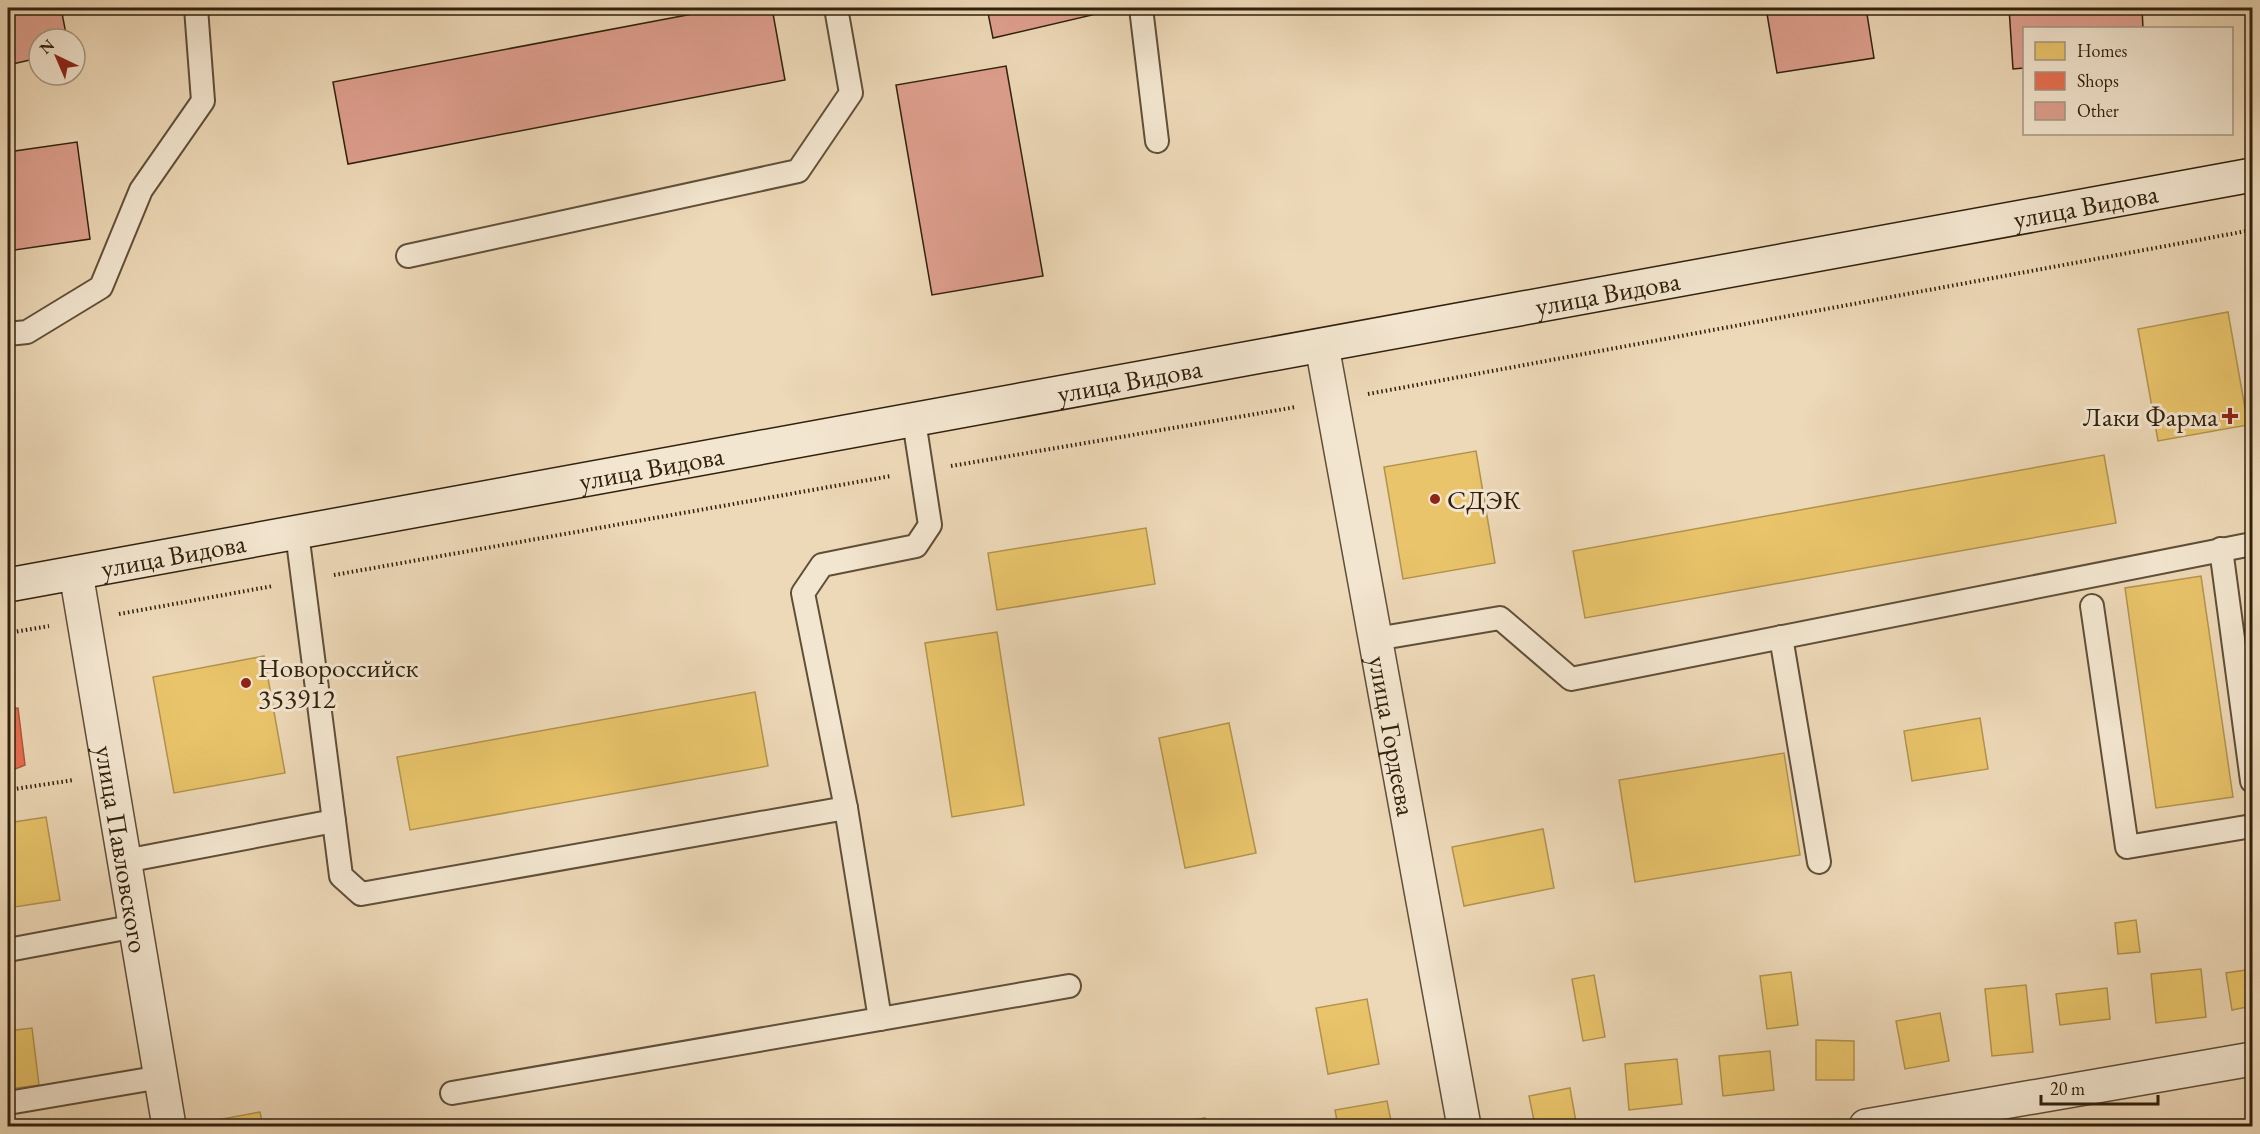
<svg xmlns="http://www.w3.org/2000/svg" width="2260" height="1134" font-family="'EB Garamond',serif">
<rect width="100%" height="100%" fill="#edd8b7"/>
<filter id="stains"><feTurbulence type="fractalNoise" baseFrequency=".00333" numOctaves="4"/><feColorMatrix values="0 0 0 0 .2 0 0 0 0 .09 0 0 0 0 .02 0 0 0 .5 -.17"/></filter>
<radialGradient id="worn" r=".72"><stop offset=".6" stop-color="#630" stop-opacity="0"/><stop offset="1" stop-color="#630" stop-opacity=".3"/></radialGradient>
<g fill="#e9c46a" stroke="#b2934e" stroke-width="1.5">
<polygon points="2228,312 2248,425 2158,441 2138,329"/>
<polygon points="1476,451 1495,563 1403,579 1384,467"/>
<polygon points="2104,455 2116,523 1585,618 1573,551"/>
<polygon points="1146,528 1155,584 997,610 988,553"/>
<polygon points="2201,576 2233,797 2156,808 2125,588"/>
<polygon points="997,632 1024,805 952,817 925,643"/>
<polygon points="264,656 285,773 174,793 153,677"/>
<polygon points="755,692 768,766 410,830 397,757"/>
<polygon points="1980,718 1988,769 1912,781 1904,731"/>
<polygon points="1229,723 1256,853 1185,868 1159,738"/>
<polygon points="1784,753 1800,855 1635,882 1619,780"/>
<polygon points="46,817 60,900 8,908 8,823"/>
<polygon points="1543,829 1554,888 1464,906 1452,847"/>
<polygon points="2136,920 2140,952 2118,954 2115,923"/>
<polygon points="2201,969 2206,1017 2156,1023 2151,974"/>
<polygon points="2252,969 2252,1006 2232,1010 2226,973"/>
<polygon points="1791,972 1798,1025 1767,1029 1760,976"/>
<polygon points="1594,975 1605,1037 1583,1041 1572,979"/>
<polygon points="2026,985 2033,1052 1992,1056 1985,989"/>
<polygon points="2107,988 2110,1019 2060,1025 2056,994"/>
<polygon points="1367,999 1379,1064 1328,1074 1316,1008"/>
<polygon points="1940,1013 1949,1061 1905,1069 1896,1021"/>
<polygon points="32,1028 39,1085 8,1089 8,1031"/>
<polygon points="1816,1040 1854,1041 1854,1080 1816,1080"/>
<polygon points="1770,1051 1774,1090 1723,1096 1719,1056"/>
<polygon points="1677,1059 1682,1104 1629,1110 1625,1064"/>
<polygon points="1570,1088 1576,1122 1552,1126 1535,1126 1529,1096"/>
<polygon points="1387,1101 1392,1126 1338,1126 1335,1110"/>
<polygon points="260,1112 263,1126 212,1126 211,1121"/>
<polygon points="1205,1118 1206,1126 1162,1126"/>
</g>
<polygon fill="#e76f51" stroke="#b0583d" stroke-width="1.5" points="18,708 25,765 8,772 8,709"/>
<g fill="#de9f8e" stroke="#31210d" stroke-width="1.5">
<polygon points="8,8 61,8 67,39 39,39 39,58 8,65"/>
<polygon points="724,8 772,8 785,80 348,164 333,82"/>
<polygon points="987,8 1090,8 1092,15 993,38"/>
<polygon points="1766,8 1866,8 1874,58 1777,73"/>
<polygon points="2009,8 2142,8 2143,28 2024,28 2024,68 2013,69"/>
<polygon points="1006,66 1043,276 932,295 896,85"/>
<polygon points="77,142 90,239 8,251 8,152"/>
</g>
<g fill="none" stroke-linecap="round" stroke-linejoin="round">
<defs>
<g id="lane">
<polyline points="1141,8 1157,141"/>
<polyline points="408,256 798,171 851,93 836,8"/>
<polyline points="8,334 27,332 101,287 141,190 203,101 196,8"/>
<polyline points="297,533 334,821"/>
<polyline points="2221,549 2252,781"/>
<polyline points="2092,606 2127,847 2252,826"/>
<polyline points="1781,637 1819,862"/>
<polyline points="1376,639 1500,618 1571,679 2252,544"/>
<polyline points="846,808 803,593 822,565 916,546 930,525 914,421"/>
<polyline points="125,861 334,821 341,876 361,894 846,808 880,1019 452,1093"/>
<polyline points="8,950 136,926"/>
<polyline points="880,1019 1069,986"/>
<polyline points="8,1103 161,1077"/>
</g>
<g id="street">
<path id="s1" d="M1322 346 1464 1126"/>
<path id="s2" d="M76 573 169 1126"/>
<polyline points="1866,1126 2252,1059"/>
</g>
<g id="secondary">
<path id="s3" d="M8 585 2252 175"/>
</g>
</defs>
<use href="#lane" stroke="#604f38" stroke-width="26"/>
<use href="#street" stroke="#604f38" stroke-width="36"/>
<use href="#secondary" stroke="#31210d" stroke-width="36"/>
<g stroke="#31210d" stroke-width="4" stroke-dasharray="1.5 3" stroke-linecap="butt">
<polyline points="1368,394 2252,230"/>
<polyline points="951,466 1296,407"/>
<polyline points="334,575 891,476"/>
<polyline points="119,614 273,586"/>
<polyline points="8,633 49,626"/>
<polyline points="8,790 74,780"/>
</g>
<use href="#lane" stroke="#f3e6d0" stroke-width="22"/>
<use href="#street" stroke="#f3e6d0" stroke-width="33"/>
<use href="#secondary" stroke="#f3e6d0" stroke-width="33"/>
</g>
<g fill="#8f2418" stroke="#f3e6d0" stroke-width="2">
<path d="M2227 407h6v6h6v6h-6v6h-6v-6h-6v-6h6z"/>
<circle cx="1435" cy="499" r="6"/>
<circle cx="246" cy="683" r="6"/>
</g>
<g text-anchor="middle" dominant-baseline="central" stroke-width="6" stroke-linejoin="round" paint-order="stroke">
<g font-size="27" fill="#31210d" stroke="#f3e6d0">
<text stroke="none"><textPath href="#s3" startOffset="2112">улица Видова</textPath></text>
<text stroke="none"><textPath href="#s3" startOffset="1626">улица Видова</textPath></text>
<text stroke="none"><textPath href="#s3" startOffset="1140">улица Видова</textPath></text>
<text stroke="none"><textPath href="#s3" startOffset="654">улица Видова</textPath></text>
<text stroke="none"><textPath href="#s3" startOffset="168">улица Видова</textPath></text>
<text stroke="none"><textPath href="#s1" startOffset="396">улица Гордеева</textPath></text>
<text stroke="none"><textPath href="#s2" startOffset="280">улица Павловского</textPath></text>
</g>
<g font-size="27" fill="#31210d" stroke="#f3e6d0" text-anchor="start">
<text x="2218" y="416" text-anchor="end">Лаки Фарма</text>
<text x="1447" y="499">СДЭК</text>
<text x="258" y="667">Новороссийск<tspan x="258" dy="31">353912</tspan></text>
</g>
</g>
<rect width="2260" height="1134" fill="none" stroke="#edd8b7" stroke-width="30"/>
<rect x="9" y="9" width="2242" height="1116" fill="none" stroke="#31210d" stroke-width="3"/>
<rect x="15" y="15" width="2230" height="1104" fill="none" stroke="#31210d" stroke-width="1.5"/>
<rect x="2023" y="27" width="210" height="108" fill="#f3e6d0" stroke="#a59782" stroke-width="1.5"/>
<rect x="2035" y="42" width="30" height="18" fill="#e9c46a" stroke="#a59782" stroke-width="1.5"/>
<text x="2077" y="57" font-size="18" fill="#31210d">Homes</text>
<rect x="2035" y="72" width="30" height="18" fill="#e76f51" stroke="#a59782" stroke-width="1.5"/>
<text x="2077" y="87" font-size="18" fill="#31210d">Shops</text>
<rect x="2035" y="102" width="30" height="18" fill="#de9f8e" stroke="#a59782" stroke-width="1.5"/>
<text x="2077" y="117" font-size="18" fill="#31210d">Other</text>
<g transform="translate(57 57) rotate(316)"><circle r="28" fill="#f3e6d0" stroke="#a59782" stroke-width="1.5"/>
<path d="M0-4.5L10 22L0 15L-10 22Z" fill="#8f2418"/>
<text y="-9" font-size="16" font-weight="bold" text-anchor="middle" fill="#31210d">N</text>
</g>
<path d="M2041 1095v9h117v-9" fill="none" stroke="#31210d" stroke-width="3"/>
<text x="2050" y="1095" font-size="18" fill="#31210d" stroke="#f3e6d0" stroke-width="4.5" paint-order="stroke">20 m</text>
<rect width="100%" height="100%" filter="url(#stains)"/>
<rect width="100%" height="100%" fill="url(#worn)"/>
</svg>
